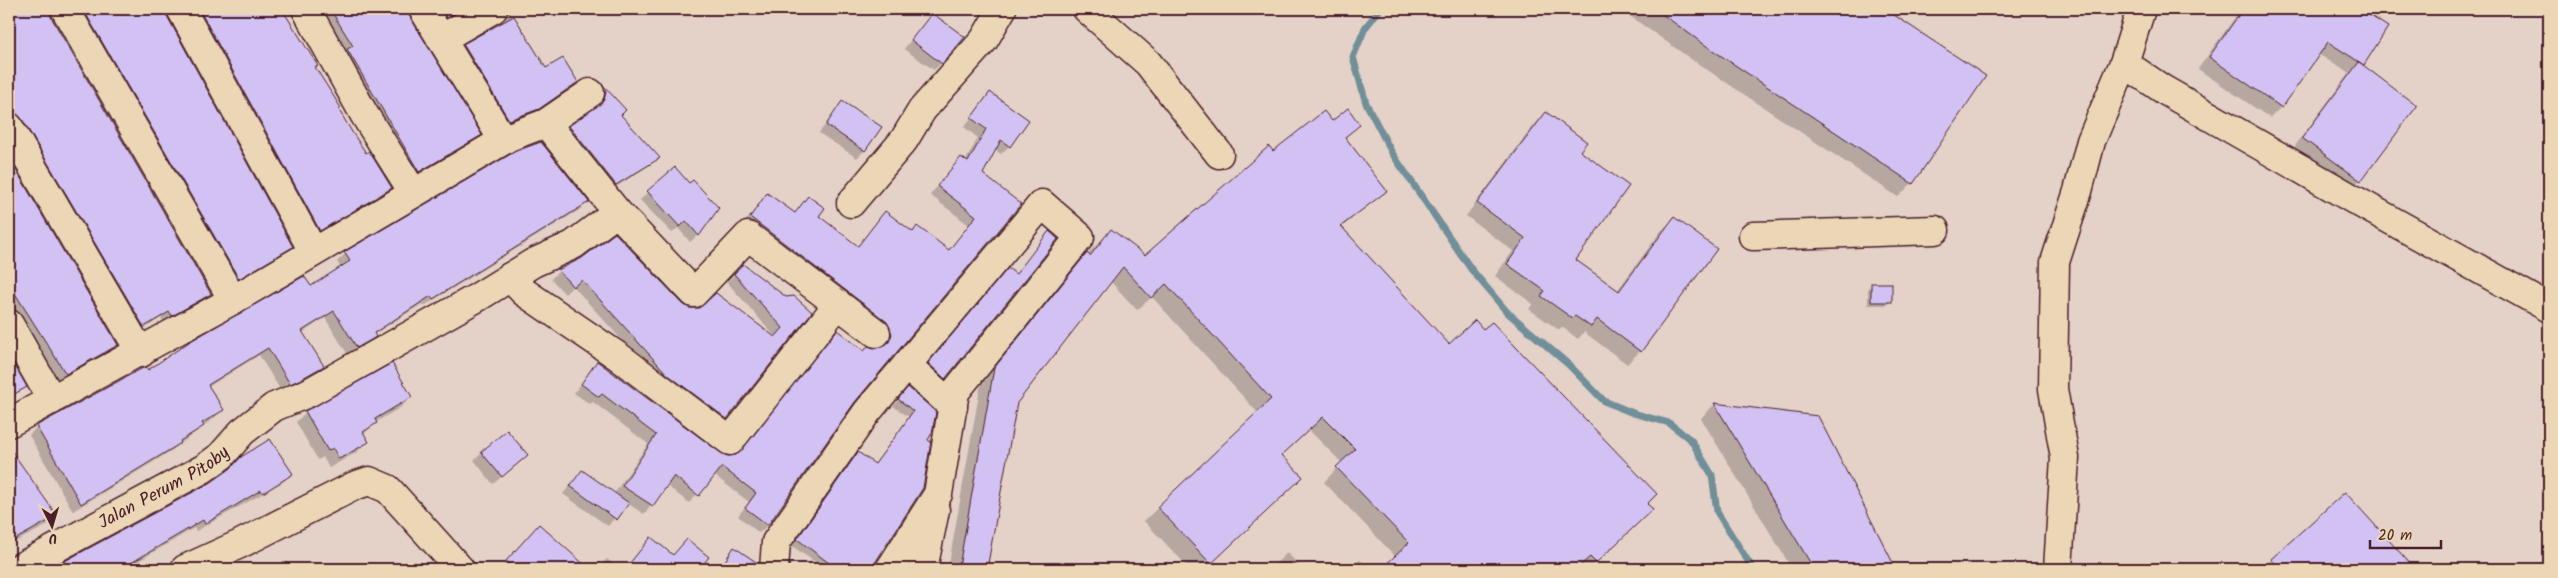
<svg xmlns="http://www.w3.org/2000/svg" width="2558" height="578" font-family="Kalam,sans-serif">
<rect width="100%" height="100%" fill="#e4d1c8"/>
<filter id="ink" filterUnits="userSpaceOnUse"><feTurbulence type="fractalNoise" baseFrequency=".02" numOctaves="2"/><feDisplacementMap in="SourceGraphic" scale="10" xChannelSelector="R" yChannelSelector="G"/><feConvolveMatrix kernelMatrix="1 2 1 2 8 2 1 2 1" color-interpolation-filters="sRGB"/></filter>
<g filter="url(#ink)">
<g fill="#0003">
<polygon points="9,9 48,9 50,17 210,294 202,301 164,323 161,318 136,334 9,121"/>
<polygon points="71,9 164,9 166,17 291,246 283,254 231,285"/>
<polygon points="187,9 280,9 316,66 314,68 337,110 365,155 390,188 383,195 312,237"/>
<polygon points="317,9 406,9 409,18 480,135 472,142 411,179"/>
<polygon points="427,9 466,9 439,24"/>
<polygon points="508,9 546,70 576,82 530,116 501,127 456,53 464,45 500,25 501,16"/>
<polygon points="1620,9 1883,9 1984,76 1912,183 1898,197 1691,59"/>
<polygon points="2241,9 2357,9 2387,28 2361,66 2416,106 2360,180 2349,192 2292,150 2349,73 2318,54 2281,107 2270,118 2198,69"/>
<polygon points="932,14 941,63 934,70 904,49"/>
<polygon points="603,87 624,110 619,115 658,158 650,165 608,192 562,135 597,107 596,94"/>
<polygon points="990,94 1009,146 1001,154 995,150 981,174 1019,204 854,401 768,525 759,533 738,516 749,502 714,475 689,503 666,485 644,514 627,503 608,526 563,494 582,471 614,494 648,444 593,402 590,404 574,393 597,363 720,455 728,458 735,457 864,352 882,349 884,344 742,225 768,195 794,214 808,197 817,216 857,247 885,213 912,233 948,251 969,225 930,195 961,158 965,162 978,138 964,127"/>
<polygon points="842,103 864,151 857,158 819,133"/>
<polygon points="1546,113 1578,152 1574,260 1617,291 1661,231 1674,219 1640,351 1627,364 1584,332 1578,339 1562,327 1559,330 1529,309 1533,304 1495,276 1513,251 1466,216 1533,126"/>
<polygon points="1332,122 1359,124 1344,138 1385,191 1341,228 1449,346 1645,504 1638,523 1589,569 1543,569 1531,557 1517,569 1383,569 1396,557 1324,482 1342,463 1309,430 1280,455 1288,491 1204,569 1190,569 1144,521 1258,413 1152,297 1137,310 1111,282 1016,402 986,569 948,569 981,383 1074,268 1111,230 1145,257 1273,152"/>
<polygon points="516,152 588,202 579,210 424,306 422,304 373,335 374,336 366,345 348,355 325,318 302,333 322,366 314,374 292,387 281,391 259,355 208,387 222,410 214,418 171,451 73,511 29,435 37,427 310,288 341,268 337,262 345,254"/>
<polygon points="9,160 117,345 109,353 58,381 9,303"/>
<polygon points="674,169 698,235 690,242 678,228 672,233 640,200"/>
<polygon points="1049,232 945,378 938,385 922,371 1001,277 1015,275"/>
<polygon points="583,259 689,309 779,341 727,282 743,266 786,298 810,312 719,426 659,381 573,286 565,294 551,279 559,271"/>
<polygon points="1872,285 1891,301 1887,305 1868,305 1868,288"/>
<polygon points="9,358 25,387 9,399"/>
<polygon points="903,395 934,413 875,562 869,569 825,569 792,546 852,459 858,454 874,465 894,438 909,417 893,406"/>
<polygon points="411,397 401,407 376,422 363,435 367,442 357,452 329,468 323,457 318,460 296,422 306,412"/>
<polygon points="1714,405 1817,417 1891,563 1885,569 1792,569 1701,418"/>
<polygon points="507,432 519,462 493,484 474,460"/>
<polygon points="9,449 55,516 46,526 9,545"/>
<polygon points="291,474 283,482 196,531 194,528 125,569 52,569 211,484"/>
<polygon points="2345,494 2413,569 2262,569 2272,559"/>
<polygon points="532,534 575,558 564,569 500,569"/>
<polygon points="1287,553 1303,569 1270,569"/>
<polygon points="607,559 620,569 598,569"/>
<polygon points="1360,560 1370,569 1350,569"/>
</g>
<g fill="none" stroke-linecap="round" stroke-linejoin="round">
<polyline stroke="#708f99" stroke-width="7" points="1380,9 1365,28 1353,57 1366,103 1392,153 1471,269 1507,312 1569,365 1604,401 1633,413 1669,423 1691,440 1712,475 1717,512 1753,569"/>
</g>
<g fill="#d2c2f3" stroke="#4a1f2b">
<polygon points="9,9 49,9 51,17 211,294 172,316 169,312 144,327 22,119 17,114 9,111"/>
<polygon points="83,9 165,9 167,16 293,247 239,279"/>
<polygon points="199,9 282,9 318,66 315,67 341,108 339,110 352,132 366,153 369,151 392,188 320,231"/>
<polygon points="330,9 407,9 410,17 482,135 419,172 347,49 353,46"/>
<polygon points="441,9 462,9 447,18"/>
<polygon points="1655,9 1885,9 1986,76 1913,184 1705,45"/>
<polygon points="2243,9 2360,9 2388,27 2364,65 2328,42 2282,108 2209,57"/>
<polygon points="932,13 965,37 942,64 911,40"/>
<polygon points="514,16 546,68 563,58 578,82 539,109 509,120 463,44"/>
<polygon points="2359,62 2417,106 2361,181 2302,138"/>
<polygon points="603,85 626,110 621,115 660,158 616,185 569,126 604,100 606,92"/>
<polygon points="990,92 1029,120 1010,147 1001,140 983,174 1021,204 855,402 768,525 745,508 756,493 722,467 699,496 674,476 653,506 622,486 656,435 602,394 599,397 581,384 597,361 721,453 728,456 736,455 837,330 864,351 868,346 875,348 882,347 889,342 892,334 887,322 750,217 767,193 795,213 808,196 825,208 819,216 858,246 885,211 913,232 917,226 949,250 976,216 937,186 961,157 968,162 986,129 971,118"/>
<polygon points="842,101 882,127 865,151 826,125"/>
<polygon points="1348,108 1360,125 1345,137 1387,191 1341,226 1449,344 1475,320 1483,329 1492,322 1657,494 1647,504 1653,509 1596,563 1590,557 1576,569 1381,569 1409,543 1336,467 1355,449 1323,417 1282,455 1303,477 1211,564 1157,507 1271,399 1166,284 1151,298 1123,267 1017,403 987,569 959,567 994,368 1087,253 1090,256 1111,229 1145,255 1269,146 1273,151 1324,111 1332,121"/>
<polygon points="1546,112 1587,142 1580,151 1629,186 1576,260 1619,291 1674,217 1717,249 1641,352 1597,319 1591,327 1575,316 1572,318 1541,296 1545,291 1507,264 1525,238 1477,203"/>
<polygon points="541,142 589,202 433,299 431,296 374,333 376,337 357,348 334,311 302,331 324,366 301,379 290,384 268,348 208,385 224,410 202,423 204,426 180,441 181,443 81,504 36,426 141,369 146,367 148,370 189,342 304,276 311,286 350,261 344,252 516,151"/>
<polygon points="9,158 118,345 66,374 9,284"/>
<polygon points="675,167 689,183 693,180 719,208 699,236 686,221 680,227 647,191"/>
<polygon points="1049,231 1058,239 945,379 928,363 1008,268 1016,274"/>
<polygon points="615,233 683,304 689,308 699,308 716,293 775,337 783,328 734,274 743,264 786,297 794,296 812,312 727,419 667,374 582,280 573,287 558,270 582,258"/>
<rect x="1871" y="283" width="21" height="19"/>
<polygon points="9,355 27,387 9,397"/>
<polygon points="392,363 412,397 375,419 377,423 363,432 369,442 339,459 333,448 328,451 305,411"/>
<polygon points="908,387 936,412 932,433 928,440 931,442 923,488 871,569 837,569 797,539 858,452 875,464 900,430 913,411 898,399"/>
<polygon points="1714,403 1818,416 1893,563 1883,569 1814,569"/>
<polygon points="507,430 528,455 502,477 481,452"/>
<polygon points="270,439 293,474 263,493 261,490 205,524 203,520 121,569 50,569 210,483 230,469 241,457"/>
<polygon points="9,447 57,516 9,543"/>
<polygon points="582,470 629,503 617,520 570,486"/>
<polygon points="2345,492 2415,569 2280,569 2271,559"/>
<polygon points="539,524 589,569 516,569 506,561"/>
<polygon points="651,537 673,555 687,539 709,557 699,569 625,569"/>
<polygon points="734,547 759,564 759,569 720,569"/>
</g>
<g fill="none" stroke-linecap="round" stroke-linejoin="round">
<defs>
<g id="minor">
<polyline points="65,9 233,300"/>
<polyline points="181,9 313,251"/>
<polyline points="306,9 364,114 413,192"/>
<polyline points="423,9 503,140"/>
<polyline points="1087,9 1148,63 1219,154"/>
<polyline points="441,39 493,9"/>
<polyline points="2124,63 2164,90 2353,199 2549,308"/>
<polyline points="9,127 141,353"/>
<polyline points="851,203 904,140 922,110 984,40 1002,9"/>
<polyline points="617,212 694,293 748,236 876,333"/>
<polyline points="1753,236 1935,230"/>
<polyline points="510,277 524,292 619,357 730,441 838,304"/>
<polyline points="9,324 52,400"/>
<polyline points="907,365 953,407"/>
<polyline points="9,423 233,300 509,137 546,123 590,93"/>
<path id="s1" d="M17 569 203 469 221 456 242 432 274 407 308 393 478 297 533 263 573 245 617 212 546 123"/>
<polyline points="185,569 240,544 354,486 369,481 388,489 460,569"/>
<polyline points="774,569 776,542 867,412 1042,204 1080,237 955,392 938,494 890,569"/>
<polyline points="923,569 935,510"/>
<polyline points="2058,569 2065,458 2053,389 2055,262 2078,191 2091,141 2124,63 2141,9"/>
</g>
</defs>
<use href="#minor" stroke="#4a1f2b" stroke-width="31"/>
<use href="#minor" stroke="#ebd7b5" stroke-width="28"/>
</g>
</g>
<g text-anchor="middle" dominant-baseline="central" stroke-width="4" stroke-linejoin="round" paint-order="stroke">
<g font-size="18" fill="#4a1f2b" stroke="#ebd7b5">
<text stroke="none"><textPath href="#s1" startOffset="168">Jalan Perum Pitoby</textPath></text>
</g>
</g>
<rect width="2558" height="578" fill="none" stroke="#ebd7b5" stroke-width="30"/>
<rect x="15" y="15" width="2528" height="548" fill="none" stroke="#4a1f2b" stroke-width="2" filter="url(#ink)"/>
<g transform="translate(52 526) rotate(175)" stroke="#ebd7b5" stroke-width="4" paint-order="stroke">
<path d="M0-4L9 19L0 12L-9 19Z" fill="#4a1f2b"/>
<text y="-8" font-size="14" font-weight="bold" text-anchor="middle" fill="#4a1f2b">U</text>
</g>
<path d="M2370 540v8h71v-8" fill="none" stroke="#4a1f2b" stroke-width="2.5"/>
<text x="2378" y="540" font-size="15" fill="#4a1f2b" stroke="#ebd7b5" stroke-width="4" paint-order="stroke">20 m</text>
</svg>
